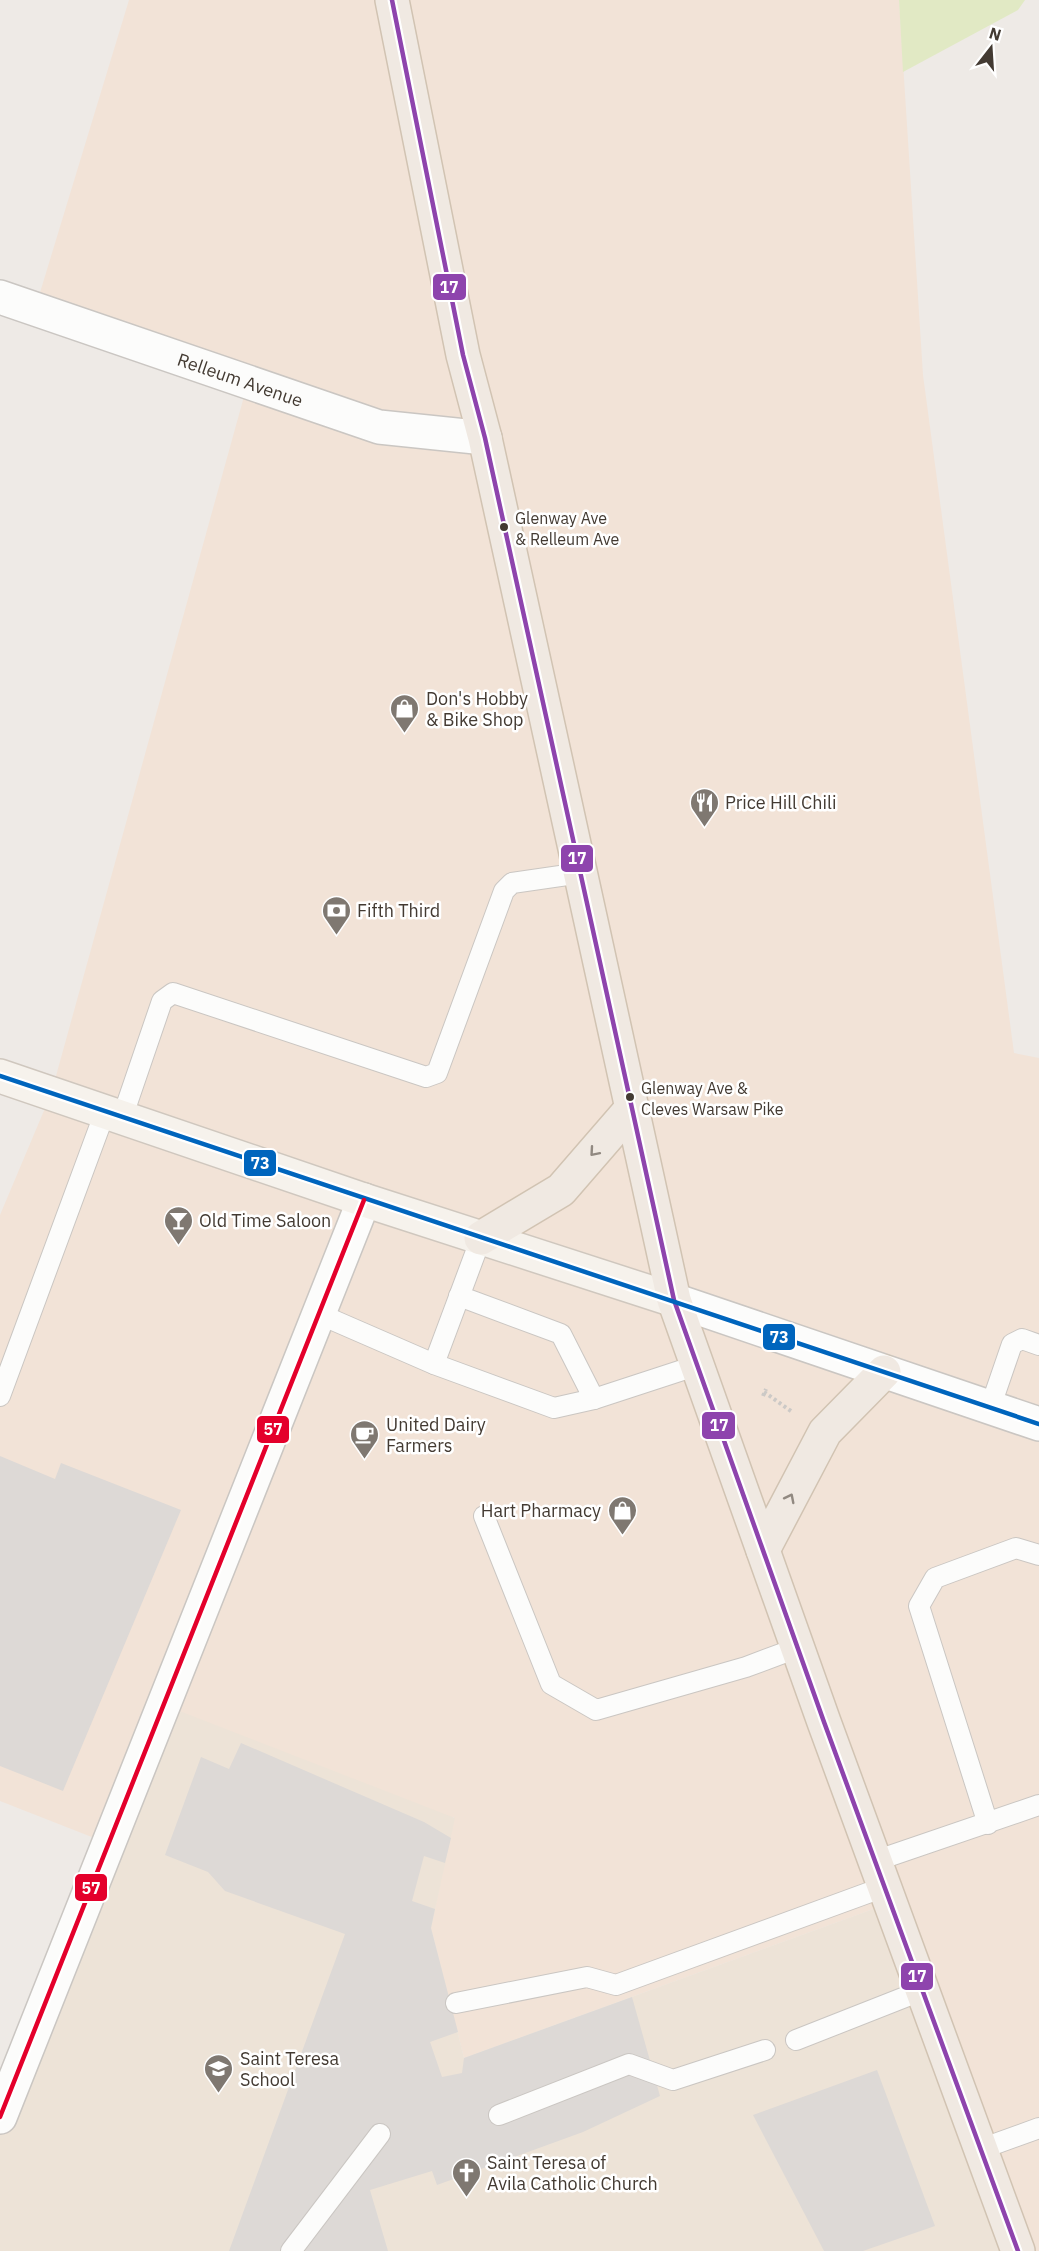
<svg xmlns="http://www.w3.org/2000/svg" width="1039" height="2251" font-family="'IBM Plex Sans',sans-serif">
<rect width="100%" height="100%" fill="#eeeae6"/>
<polygon fill="#f2e3d7" points="129,0 899,0 923,375 1014,1053 1039,1058 1039,2251 1018,2251 890,1903 464,2058 431,1928 454,1817 107,1843 0,1801 0,1215 51,1094 248,382 35,309"/>
<polygon fill="#ede3d7" points="164,1705 455,1818 431,1928 464,2058 890,1903 1018,2251 0,2251 0,2117"/>
<polygon fill="#e1e9c4" points="899,0 1025,0 1018,10 903,72"/>
<g fill="#ddd9d6">
<polygon points="0,1456 55,1479 61,1463 181,1510 63,1791 0,1766"/>
<polygon points="241,1743 424,1822 451,1838 445,1863 424,1856 412,1901 435,1909 431,1928 458,2032 430,2042 442,2077 462,2073 464,2058 632,1997 660,2096 583,2132 437,2185 432,2171 370,2190 388,2251 229,2251 345,1934 225,1891 208,1872 165,1855 201,1757 229,1769"/>
<polygon points="877,2070 935,2226 863,2251 824,2251 753,2115"/>
</g>
<g fill="none" stroke-linecap="round" stroke-linejoin="round">
<defs>
<g id="lane">
<polyline points="122,1118 162,1001 173,993 426,1077 437,1073 504,891 512,883 581,873"/>
<polyline points="459,1296 561,1334 594,1399"/>
<polyline points="319,1314 434,1364 554,1408 594,1399 698,1365"/>
<polyline points="434,1364 481,1238"/>
<polyline points="0,1396 105,1112"/>
<polyline points="990,1408 1012,1344 1022,1339 1039,1345"/>
<polyline points="484,1516 551,1684 596,1710 746,1667 797,1648"/>
<polyline points="988,1824 919,1606 935,1578 1016,1548 1039,1555"/>
<polyline points="875,1861 1039,1805"/>
<polyline points="456,2003 587,1977 616,1985 884,1887"/>
<polyline points="796,2040 923,1990"/>
<polyline points="499,2115 629,2064 673,2080 765,2050"/>
<polyline points="981,2149 1039,2128"/>
<polyline points="291,2251 380,2134"/>
</g>
<g id="street">
<path id="s1" d="M0 297 379 427 485 438"/>
<polyline points="674,1300 1039,1424"/>
<polyline points="0,2117 364,1200"/>
</g>
<polyline id="secondary" points="0,1076 364,1200 674,1300"/>
<g id="primary">
<polyline points="392,0 463,355 485,438 674,1300 824,1722 1018,2251"/>
<polyline points="481,1238 561,1190 632,1108"/>
<polyline points="763,1550 825,1432 884,1372"/>
</g>
</defs>
<use href="#lane" stroke="#cac6c2" stroke-width="22"/>
<use href="#street" stroke="#cac6c2" stroke-width="36"/>
<use href="#secondary" stroke="#cfc7be" stroke-width="36"/>
<use href="#primary" stroke="#d1c3b2" stroke-width="36"/>
<g stroke="#ccc9c6" stroke-width="4" stroke-dasharray="3 3" stroke-linecap="butt">
<polyline points="764,1392 791,1411"/>
<polyline points="763,1396 766,1389"/>
</g>
<use href="#lane" stroke="#fcfcfb" stroke-width="20"/>
<use href="#street" stroke="#fcfcfb" stroke-width="33"/>
<use href="#secondary" stroke="#f6f2ec" stroke-width="33"/>
<use href="#primary" stroke="#f0e9e2" stroke-width="33"/>
<defs>
<polyline id="bus-1" points="392,0 463,355 485,438 674,1300 824,1722 1018,2251"/>
<polyline id="bus-2" points="0,1076 1039,1424"/>
<polyline id="bus-3" points="0,2117 364,1200"/>
</defs>
<use href="#bus-1" stroke="#fff" stroke-width="9"/>
<use href="#bus-2" stroke="#fff" stroke-width="9"/>
<use href="#bus-3" stroke="#fff" stroke-width="9"/>
<use href="#bus-1" stroke="#8e44ad" stroke-width="4.5"/>
<use href="#bus-2" stroke="#0065bd" stroke-width="4.5"/>
<use href="#bus-3" stroke="#e4002b" stroke-width="4.5"/>
</g>
<defs><path id="oneway-chevron" d="M-2-3.5L2.5 0L-2 3.5" fill="none" stroke-width="1.6" stroke-linecap="round" stroke-linejoin="round" transform="scale(1.5)"/></defs>
<g stroke="#918981">
<use href="#oneway-chevron" transform="translate(594 1152) rotate(131)"/>
<use href="#oneway-chevron" transform="translate(790 1498) rotate(-63)"/>
</g>
<defs>
<symbol id="shop-pin" viewBox="-11 -11 22 30"><path d="M0 17L-7.5 6A9.5 9.5 0 1 1 7.5 6Z" fill="#7f7871" stroke="#fff"/><path d="M-5-2.5h2.3a2.7 3.5 0 0 1 5.4 0H5L5.5 6h-11ZM-1.5-2.5h3a1.5 2.3 0 0 0-3 0Z" fill="#fff"/></symbol>
<symbol id="restaurant-pin" viewBox="-11 -11 22 30"><path d="M0 17L-7.5 6A9.5 9.5 0 1 1 7.5 6Z" fill="#7f7871" stroke="#fff"/><path d="M-5-6h1v4h1v-4h1v4h1v-4h1v5L-1.5 .5V6h-2V.5L-5-1ZM5-6V6H3V1.5H1.5Q1.5-4 5-6Z" fill="#fff"/></symbol>
<symbol id="bank-pin" viewBox="-11 -11 22 30"><path d="M0 17L-7.5 6A9.5 9.5 0 1 1 7.5 6Z" fill="#7f7871" stroke="#fff"/><path d="M-6-4H6V4H-6ZM0-2.3a2.3 2.3 0 1 0 0 4.6a2.3 2.3 0 1 0 0-4.6Z" fill="#fff"/></symbol>
<symbol id="bar-pin" viewBox="-11 -11 22 30"><path d="M0 17L-7.5 6A9.5 9.5 0 1 1 7.5 6Z" fill="#7f7871" stroke="#fff"/><path d="M-6-5H6L.8 .8V4.5H3.5V6h-7V4.5H-.8V.8Z" fill="#fff"/></symbol>
<symbol id="cafe-pin" viewBox="-11 -11 22 30"><path d="M0 17L-7.5 6A9.5 9.5 0 1 1 7.5 6Z" fill="#7f7871" stroke="#fff"/><path d="M-5.5-4.5H6V0H3Q3 3.5 0 3.5H-2.5Q-5.5 3.5-5.5 0ZM3-3.2v2h1.7v-2ZM-6 4.5H4V6H-6Z" fill="#fff"/></symbol>
<symbol id="school-pin" viewBox="-11 -11 22 30"><path d="M0 17L-7.5 6A9.5 9.5 0 1 1 7.5 6Z" fill="#7f7871" stroke="#fff"/><path d="M0-5L7-2L0 1L-7-2ZM-4 1L0 2.5L4 1V4Q0 6-4 4Z" fill="#fff"/></symbol>
<symbol id="church-pin" viewBox="-11 -11 22 30"><path d="M0 17L-7.5 6A9.5 9.5 0 1 1 7.5 6Z" fill="#7f7871" stroke="#fff"/><path d="M-1.2-6h2.4v3.5h3.3v2.4h-3.3V6h-2.4V-.1h-3.3v-2.4h3.3Z" fill="#fff"/></symbol>
</defs>
<g fill-rule="evenodd">
<use href="#shop-pin" x="388" y="692" width="33" height="45"/>
<use href="#restaurant-pin" x="688" y="786" width="33" height="45"/>
<use href="#bank-pin" x="320" y="894" width="33" height="45"/>
<use href="#bar-pin" x="162" y="1204" width="33" height="45"/>
<use href="#cafe-pin" x="348" y="1418" width="33" height="45"/>
<use href="#shop-pin" x="606" y="1494" width="33" height="45"/>
<use href="#school-pin" x="202" y="2052" width="33" height="45"/>
<use href="#church-pin" x="450" y="2156" width="33" height="45"/>
</g>
<g fill="#433a32" stroke="#fff" stroke-width="2">
<circle cx="504" cy="527" r="5"/>
<circle cx="630" cy="1097" r="5"/>
</g>
<g text-anchor="middle" dominant-baseline="central" stroke-width="5" stroke-linejoin="round" paint-order="stroke">
<g font-size="16" fill="#433a32" stroke="#fff" text-anchor="start">
<text x="515" y="518">Glenway Ave<tspan x="515" dy="21">&amp; Relleum Ave</tspan></text>
<text x="641" y="1088">Glenway Ave &amp;<tspan x="641" dy="21">Cleves Warsaw Pike</tspan></text>
</g>
<g font-size="18" fill="#433a32" stroke="#fff">
<text stroke="none"><textPath href="#s1" startOffset="254">Relleum Avenue</textPath></text>
</g>
<g font-size="18" fill="#433a32" stroke="#fff" text-anchor="start">
<text x="426" y="698">Don's Hobby<tspan x="426" dy="21">&amp; Bike Shop</tspan></text>
<text x="725" y="802">Price Hill Chili</text>
<text x="357" y="910">Fifth Third</text>
<text x="199" y="1220">Old Time Saloon</text>
<text x="386" y="1424">United Dairy<tspan x="386" dy="21">Farmers</tspan></text>
<text x="601" y="1510" text-anchor="end">Hart Pharmacy</text>
<text x="240" y="2058">Saint Teresa<tspan x="240" dy="21">School</tspan></text>
<text x="487" y="2162">Saint Teresa of<tspan x="487" dy="21">Avila Catholic Church</tspan></text>
</g>
</g>
<g stroke="#fff" stroke-width="2">
<rect x="432" y="273" width="35" height="28" rx="6" fill="#8e44ad"/>
<rect x="560" y="844" width="34" height="29" rx="6" fill="#8e44ad"/>
<rect x="243" y="1149" width="34" height="28" rx="6" fill="#0065bd"/>
<rect x="762" y="1323" width="34" height="28" rx="6" fill="#0065bd"/>
<rect x="701" y="1411" width="35" height="29" rx="6" fill="#8e44ad"/>
<rect x="256" y="1415" width="34" height="29" rx="6" fill="#e4002b"/>
<rect x="74" y="1873" width="34" height="29" rx="6" fill="#e4002b"/>
<rect x="900" y="1962" width="34" height="29" rx="6" fill="#8e44ad"/>
</g>
<g font-size="16" text-anchor="middle" font-weight="bold" fill="#fff">
<text x="449" y="293">17</text>
<text x="577" y="864">17</text>
<text x="260" y="1169">73</text>
<text x="779" y="1343">73</text>
<text x="719" y="1431">17</text>
<text x="273" y="1435">57</text>
<text x="91" y="1894">57</text>
<text x="917" y="1982">17</text>
</g>
<g transform="translate(991 48) rotate(17)" stroke="#ffffff" stroke-width="4.5" paint-order="stroke">
<path d="M0-4.5L10 22L0 15L-10 22Z" fill="#433a32"/>
<text y="-9" font-size="16" font-weight="bold" text-anchor="middle" fill="#433a32">N</text>
</g>
</svg>
